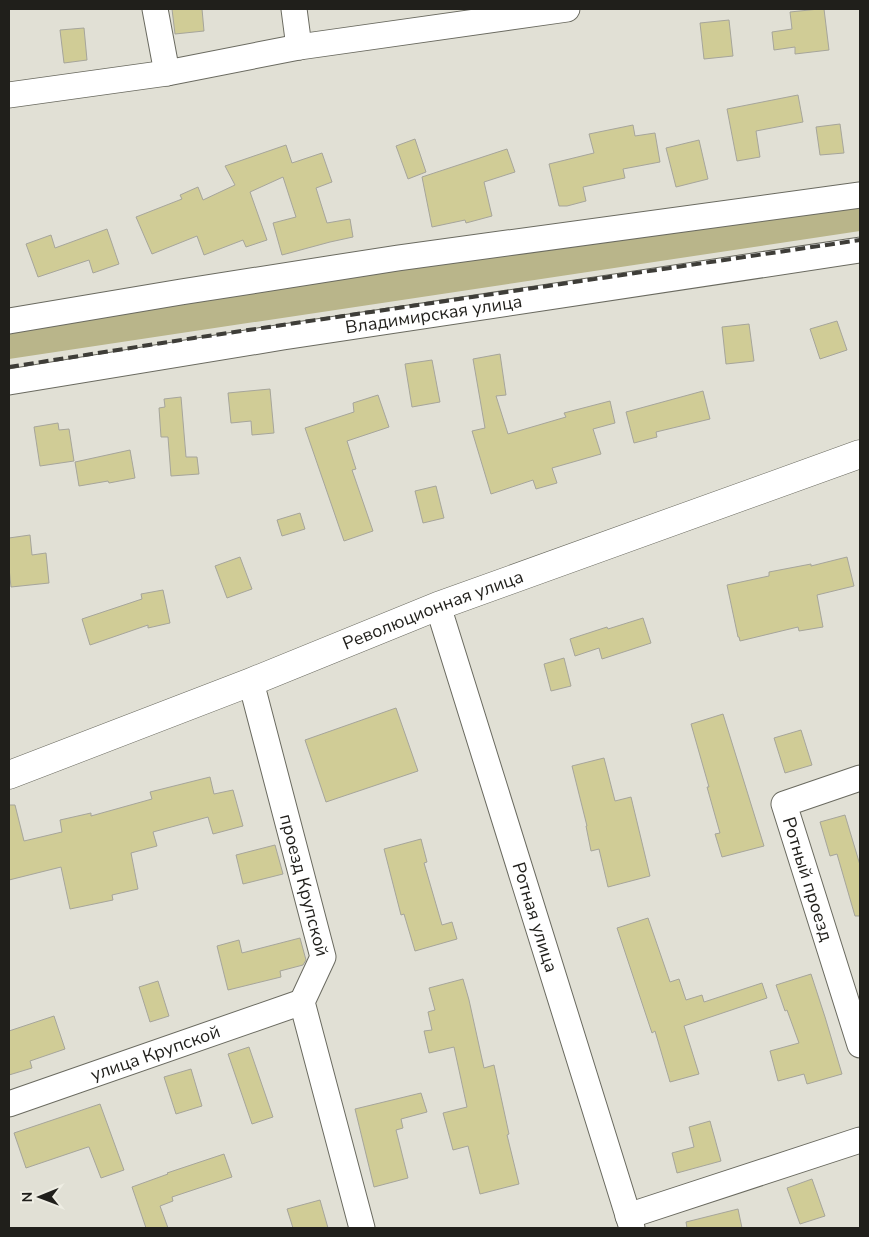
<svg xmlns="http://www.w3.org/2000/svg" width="869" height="1237" font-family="'Nunito Sans',sans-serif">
<rect width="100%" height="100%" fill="#e1e0d5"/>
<polygon fill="#b9b58a" points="860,204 860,231 9,359 9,328 356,272"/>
<g fill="#d0cc96" stroke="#a6a59b">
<polygon points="172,9 202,9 204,31 175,34"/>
<polygon points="819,9 824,9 829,50 795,54 795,47 774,50 772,32 792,29 790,12"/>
<polygon points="729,20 733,56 704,59 700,23"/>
<polygon points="84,28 87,60 64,63 60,30"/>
<polygon points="798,95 803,122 756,131 760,157 737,161 727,109"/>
<polygon points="840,124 844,153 820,155 816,127"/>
<polygon points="633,125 635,136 655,133 660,162 623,169 625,178 583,187 586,201 567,206 559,206 549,164 594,153 589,134"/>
<polygon points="415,139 426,172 408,179 396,146"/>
<polygon points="699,140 708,179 676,187 666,148"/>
<polygon points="286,145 292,163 322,153 332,182 316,188 327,223 350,219 353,237 330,242 282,255 273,223 296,217 283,177 250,192 267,240 246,247 243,240 204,255 197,236 152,254 136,217 182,199 180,195 198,187 203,200 235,185 225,166"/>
<polygon points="507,149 515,172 484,182 492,216 466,223 465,220 432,227 422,177"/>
<polygon points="107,229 119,264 93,273 89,260 38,277 26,244 51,235 55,248"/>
<polygon points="837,321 847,350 820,359 810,329"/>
<polygon points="749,324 754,361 726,364 722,327"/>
<polygon points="500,354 506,395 496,396 508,434 566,417 564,413 610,401 615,423 593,429 601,454 552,468 557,483 536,489 533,480 491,494 472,431 485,428 473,359"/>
<polygon points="432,360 440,402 412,407 405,364"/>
<polygon points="270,389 274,433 252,435 251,421 231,423 228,393"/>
<polygon points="703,391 710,419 656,432 657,437 634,443 626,412"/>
<polygon points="378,395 389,427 347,441 356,469 352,470 373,531 344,541 305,428 354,412 353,403"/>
<polygon points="181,397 186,457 197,457 199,474 171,476 168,437 161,437 159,408 165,407 164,399"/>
<polygon points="58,423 59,430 69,429 74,461 40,466 34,427"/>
<polygon points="130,450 135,478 109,483 108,481 79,486 75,462"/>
<polygon points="436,486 444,518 423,523 415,491"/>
<polygon points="300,513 305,529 282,536 277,520"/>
<polygon points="30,535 32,555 46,553 49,583 11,587 9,568 9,538"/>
<polygon points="240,557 252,589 227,598 215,566"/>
<polygon points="847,557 854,586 817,595 823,627 799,631 798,627 740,641 739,637 738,637 727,585 769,576 769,572 811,564 811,566"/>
<polygon points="163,590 170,623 148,628 148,625 90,645 82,619 142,599 141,594"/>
<polygon points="643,618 651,643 602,659 599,648 575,656 570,639 607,627 608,629"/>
<polygon points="564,658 571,686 551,691 544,664"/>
<polygon points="396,708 418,771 326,802 305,740"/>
<polygon points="723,714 764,846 722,857 715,834 720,833 707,787 709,787 691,724"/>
<polygon points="801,730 812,765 785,773 774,738"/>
<polygon points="604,758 615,801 631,797 650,876 608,887 599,849 591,851 586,826 587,826 572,766"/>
<polygon points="210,777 214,794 233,790 243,826 213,834 208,817 153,832 157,846 131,853 138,889 112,895 113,900 70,909 61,867 9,880 9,805 15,805 24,841 62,832 60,820 91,813 91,816 152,799 150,792"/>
<polygon points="845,815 860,865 860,916 855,916 837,854 830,856 820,822"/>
<polygon points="421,839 427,862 424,863 442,925 452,922 457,939 415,951 404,914 401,915 384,849"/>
<polygon points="275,845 283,874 243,884 236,855"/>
<polygon points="648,918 670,982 679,979 686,1000 702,995 704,1002 762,983 767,998 684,1026 699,1074 670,1082 655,1031 652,1033 617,928"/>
<polygon points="300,938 306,960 303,965 280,971 281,977 228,990 217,946 239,940 242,953"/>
<polygon points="811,974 825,1017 842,1074 807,1084 804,1074 778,1081 770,1051 799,1043 787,1010 785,1011 776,985"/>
<polygon points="463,979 469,1000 484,1068 494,1065 509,1134 507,1135 519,1184 480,1194 468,1146 453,1150 443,1113 467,1107 454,1047 429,1053 424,1031 432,1030 428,1012 435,1010 429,988"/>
<polygon points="158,981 169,1016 150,1022 139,987"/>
<polygon points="54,1016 65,1049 30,1061 32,1068 9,1075 9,1031"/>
<polygon points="249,1047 273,1117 252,1124 228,1054"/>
<polygon points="191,1069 202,1106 176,1114 164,1077"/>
<polygon points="421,1093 427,1112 401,1119 403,1128 396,1130 408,1178 374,1187 355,1109"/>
<polygon points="100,1104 124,1170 101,1178 89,1147 88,1147 26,1168 14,1133"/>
<polygon points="710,1121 721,1161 677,1173 672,1153 694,1147 689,1127"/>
<polygon points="224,1154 232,1177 172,1197 173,1201 160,1206 168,1228 146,1228 132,1187 168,1174 167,1173"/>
<polygon points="812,1179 825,1216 800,1224 787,1188"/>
<polygon points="320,1200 328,1228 293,1228 287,1209"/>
<polygon points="738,1209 742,1228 687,1228 686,1222"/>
</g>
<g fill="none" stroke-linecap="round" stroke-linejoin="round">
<defs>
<g id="street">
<polyline points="155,9 167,73"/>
<polyline points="294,9 299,47"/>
<polyline points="9,95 167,73 299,47 567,9"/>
<polyline points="9,321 181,292 398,258 860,195"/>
<path id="s1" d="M9 382 283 337 860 250"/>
<path id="s2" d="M438 606 632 1228"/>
<path id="s3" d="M251 682 323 957 302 1002 362 1228"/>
<path id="s4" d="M860 778 784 804 860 1045"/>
<path id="s5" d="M9 1104 302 1002"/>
<polyline points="628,1216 860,1140"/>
</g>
<g id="secondary">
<path id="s6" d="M9 775 251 682 438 606 860 454"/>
</g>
</defs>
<use href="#street" stroke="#6a6a60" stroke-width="27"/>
<use href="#secondary" stroke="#6a6a60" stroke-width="29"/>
<use href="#street" stroke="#fff" stroke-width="25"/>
<use href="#secondary" stroke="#fff" stroke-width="28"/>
<polyline stroke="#3e3d38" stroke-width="4" stroke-dasharray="10 5" stroke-linecap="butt" points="9,367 194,338 860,240"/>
</g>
<g text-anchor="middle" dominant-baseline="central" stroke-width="4" stroke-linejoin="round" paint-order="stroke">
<g font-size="18" fill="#201f1b" stroke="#eeede3">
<text stroke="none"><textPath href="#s1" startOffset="430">Владимирская улица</textPath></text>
<text stroke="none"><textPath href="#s6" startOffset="455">Революционная улица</textPath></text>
<text stroke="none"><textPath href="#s4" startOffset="159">Ротный проезд</textPath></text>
<text stroke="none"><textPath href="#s3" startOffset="210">проезд Крупской</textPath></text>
<text stroke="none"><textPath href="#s2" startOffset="326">Ротная улица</textPath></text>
<text stroke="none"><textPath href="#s5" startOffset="155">улица Крупской</textPath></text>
</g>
</g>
<rect width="869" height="1237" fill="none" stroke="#201f1b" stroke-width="20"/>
<g transform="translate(40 1197) rotate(269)" stroke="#eeede3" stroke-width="4" paint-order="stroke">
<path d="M0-4L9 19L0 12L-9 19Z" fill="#201f1b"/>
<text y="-8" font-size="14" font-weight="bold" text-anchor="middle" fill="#201f1b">N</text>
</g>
</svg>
